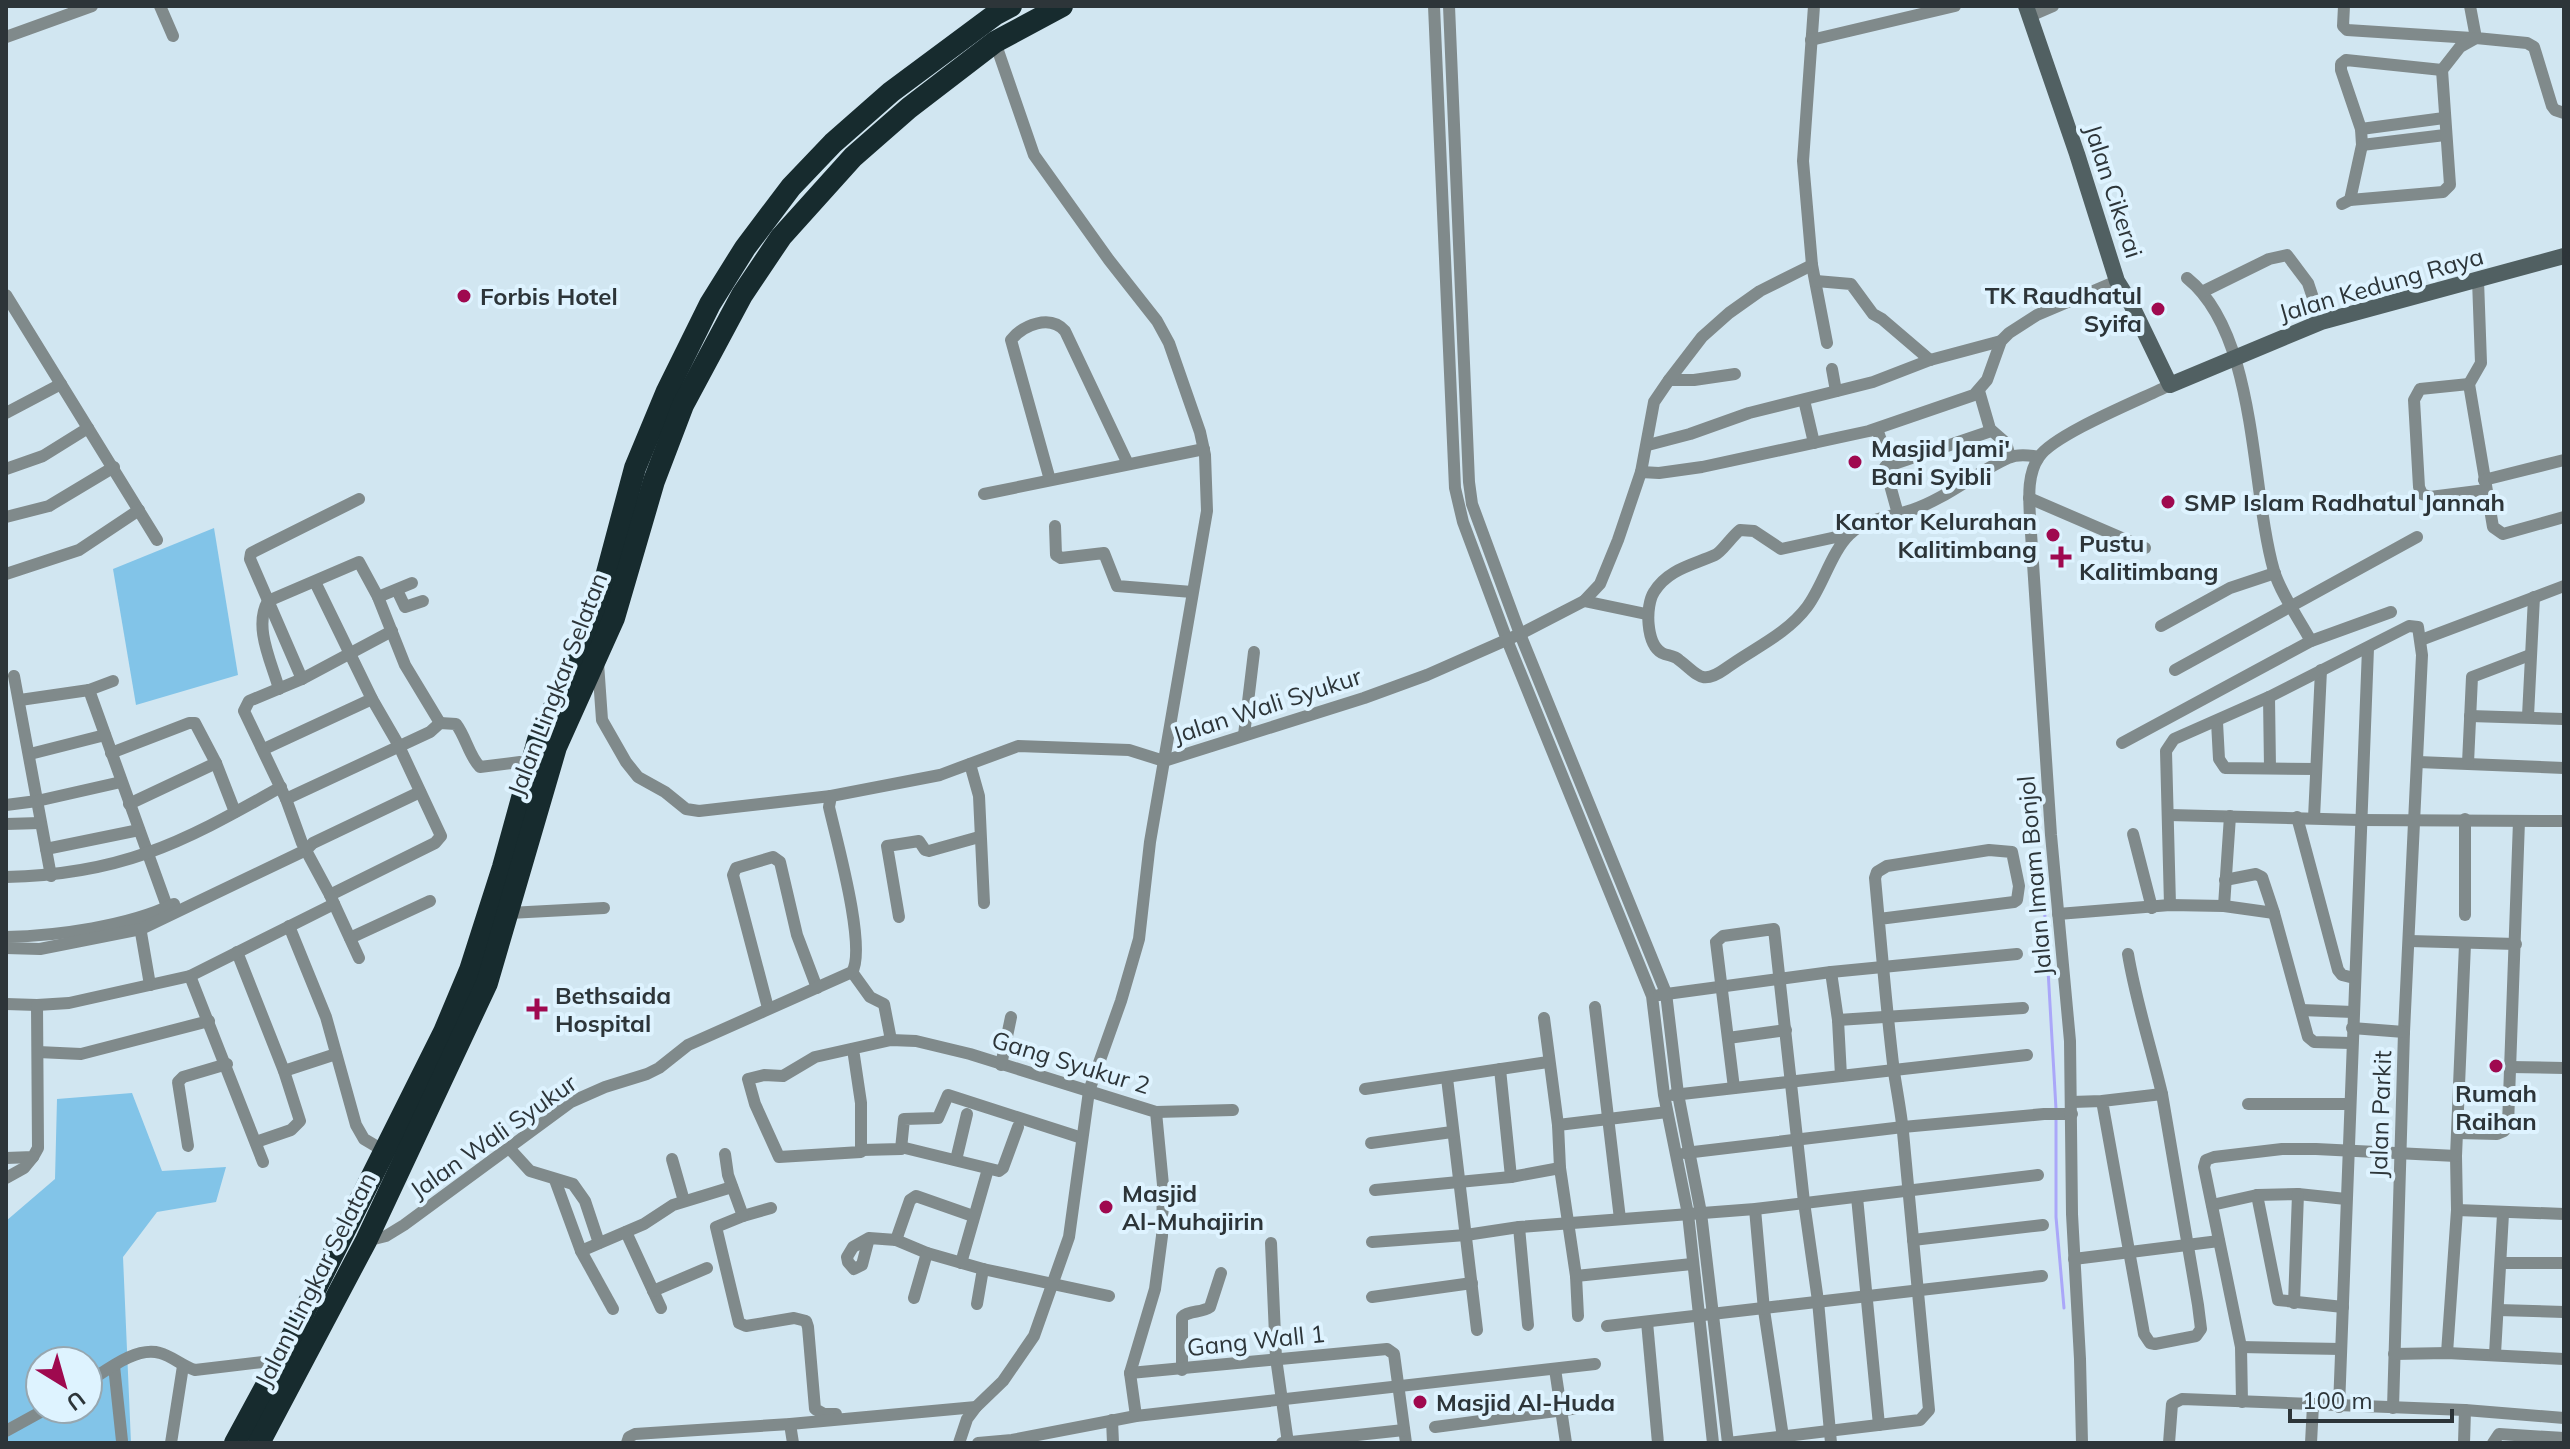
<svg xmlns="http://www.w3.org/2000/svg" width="2570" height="1449" font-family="Mulish,sans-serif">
<rect width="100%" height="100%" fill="#d1e6f1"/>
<g fill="#82c4e8" fill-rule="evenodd">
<polygon points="214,528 238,675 136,705 113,569"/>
<path d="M132 1093 162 1171 226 1167 216 1202 157 1212 123 1257 131 1443H6V1221L55 1179 57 1099ZM40 1361H88V1409H40Z"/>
</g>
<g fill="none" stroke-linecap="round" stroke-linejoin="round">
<g stroke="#aaa7f9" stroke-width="3">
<polyline points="2042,865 2056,1109"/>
<polyline points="2056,1117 2056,1217 2064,1308"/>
</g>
<g stroke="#808a8b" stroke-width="12">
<polyline points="160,6 173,36"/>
<polyline points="1434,6 1455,488 1463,522 1507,640 1652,996 1664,1095 1688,1214 1713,1443"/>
<polyline points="1449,6 1469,482 1472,504 1520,634 1666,993 1678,1094 1701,1213 1728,1443"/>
<polyline points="1814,6 1803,161 1812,265 1827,343"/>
<polyline points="2344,6 2343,26 2347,30 2472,38"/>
<polyline points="2470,6 2476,38 2527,43 2534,47 2552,106 2555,110 2564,113"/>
<polyline points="2030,16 2053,6"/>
<polyline points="6,37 92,6"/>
<polyline points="1811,40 1955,6"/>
<polyline points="2361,129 2444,118"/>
<polyline points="2362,145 2445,135"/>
<polyline points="2350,200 2362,145 2361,129 2341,70 2341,64 2346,60 2442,70"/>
<polyline points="2342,204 2350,200 2443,192 2450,185 2442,70 2460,47 2476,38"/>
<path d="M2187 278C2258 335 2250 487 2274 571 2281 594 2299 619 2311 641"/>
<polyline points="2478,280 2481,363 2469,384 2493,527 2503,534 2564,517"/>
<polyline points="1816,281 1851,284 1873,314 1882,319 1930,360"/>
<polyline points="2204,291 2269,259 2287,255 2308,283 2321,322"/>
<polyline points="6,295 157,540"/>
<polyline points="1832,369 1836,391"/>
<polyline points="1669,380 1694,380 1735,374"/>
<polyline points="2469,384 2420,389 2414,400 2419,487 2422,494 2430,497 2486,490"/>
<polyline points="1979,391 1990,429 2006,443 2010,457"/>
<polyline points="1804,400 1814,443"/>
<polyline points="6,413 61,384"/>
<polyline points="1877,429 1890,466"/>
<polyline points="1648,445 1690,434 1749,413 1873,382 1930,360 2001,341"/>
<polyline points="6,469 43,456 88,428"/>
<polyline points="1641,472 1659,473 1702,467 1869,431 1974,395 1987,380 2001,341 2009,333 2037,315 2117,281"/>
<path d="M1050 480 1011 340C1023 325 1050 314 1065 331L1128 464"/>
<polyline points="2484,480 2564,460"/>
<polyline points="984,494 1204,449"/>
<polyline points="2029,498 2145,548"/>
<polyline points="1898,514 1885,467 1991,431"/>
<polyline points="6,517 49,506 114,467"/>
<polyline points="1055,526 1056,555 1061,558 1104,553 1117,586 1192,592"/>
<path d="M1850 534 1781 549 1754 531 1740 530C1732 536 1721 553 1715 555 1693 565 1668 569 1654 592 1645 606 1646 644 1662 653 1668 656 1674 655 1679 660 1698 674 1701 686 1725 669 1752 649 1786 635 1807 607 1823 586 1831 552 1850 534 1866 518 1893 517 1912 510 1947 498 1975 473 2008 458 2017 454 2029 455 2038 457"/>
<polyline points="6,574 79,550 139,510"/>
<polyline points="315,582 372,699 398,744 441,836 435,843 330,895"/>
<polyline points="397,590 405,607 423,601"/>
<polyline points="378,597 412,583"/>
<polyline points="1584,601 1646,614"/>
<polyline points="2161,626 2230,588 2275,573"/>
<polyline points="2421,640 2564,586"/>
<polyline points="598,663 602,720 626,762 638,777 665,792 686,809 699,811 831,796"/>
<polyline points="2175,670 2417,537"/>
<polyline points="14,676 51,876"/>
<polyline points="302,679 250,559 251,553 359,499"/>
<path d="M279 689C272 663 253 627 268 601L359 562 378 597 405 665 440 723"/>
<polyline points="89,690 169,912"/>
<polyline points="2269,697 2270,768"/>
<polyline points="20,700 89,690 113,681"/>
<polyline points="2470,716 2564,719"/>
<polyline points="2528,716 2534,597"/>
<polyline points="2217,722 2219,759 2225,768 2316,769"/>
<polyline points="1244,735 1254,652"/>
<polyline points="2122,743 2311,641 2391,612"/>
<polyline points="264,749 372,699"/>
<polyline points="111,753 189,723 195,723 216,763 235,812"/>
<polyline points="30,754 105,735"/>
<polyline points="2418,762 2564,768"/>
<polyline points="2468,763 2472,677 2530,655"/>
<polyline points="970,764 979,796 984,903"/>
<path d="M286 799 430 732 440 723 456 724C466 737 469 756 480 767L520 762"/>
<polyline points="129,804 216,763"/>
<polyline points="6,805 37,801 121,782"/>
<polyline points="2169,815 2360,820 2564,821"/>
<polyline points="2297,817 2338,970 2342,975 2354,978"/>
<polyline points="2314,818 2321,670"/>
<polyline points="6,824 40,823"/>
<polyline points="2133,834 2152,908"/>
<polyline points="46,849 139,830"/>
<path d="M6 877C53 876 102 869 147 853 193 837 238 811 281 787"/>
<polyline points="2225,880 2256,874 2262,877 2274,913 2308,1037 2314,1042 2351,1043"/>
<polyline points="2170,905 2166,751 2174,739 2269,697 2409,626 2418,627 2422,655 2404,1032 2393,1408"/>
<polyline points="2224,906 2230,816"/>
<polyline points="509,913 604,908"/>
<polyline points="2058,914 2170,905 2224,906 2274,913"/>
<polyline points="2465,915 2465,819"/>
<polyline points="899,917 887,846 919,841 925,850 929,851 979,837"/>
<polyline points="139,921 150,985"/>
<polyline points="289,926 326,1017 356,1125 364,1139 386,1152"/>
<path d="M6 937C57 936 129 926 174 904"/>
<polyline points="350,938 430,901"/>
<polyline points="2410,941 2516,944"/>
<polyline points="6,948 40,949 141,929 306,850 313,843 420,792"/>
<polyline points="237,952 284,1071 300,1121 291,1130 256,1142"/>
<path d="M2128 954C2136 1002 2151 1047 2162 1094"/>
<polyline points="359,958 330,895 302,843 286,799 244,711 249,701 302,679 392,631"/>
<polyline points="852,972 870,997 884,1004 891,1040"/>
<polyline points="1831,972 1838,1020 1841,1076"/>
<polyline points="190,976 263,1162"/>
<polyline points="1659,995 1831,972 2017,954"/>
<polyline points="6,1004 37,1005 69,1003 190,976 334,904"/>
<polyline points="1595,1007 1620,1219"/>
<polyline points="768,1008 733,875 736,868 773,857 780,862 797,935 817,988"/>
<polyline points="2301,1010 2353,1012"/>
<polyline points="1544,1018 1558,1125 1560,1168 1576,1276 1578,1316"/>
<polyline points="1838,1020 2023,1008"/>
<polyline points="2352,1028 2404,1032"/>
<polyline points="1728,1038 1786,1030"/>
<polyline points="853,1049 861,1103 861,1152 779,1157 755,1104 748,1079 764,1075 783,1076 815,1057 891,1040 916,1041 970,1054 1156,1112 1163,1185 1162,1236 1155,1289 1130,1373 1136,1416"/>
<polyline points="38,1052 81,1054 209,1021"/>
<polyline points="1001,1065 1011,1017"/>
<polyline points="2510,1067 2564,1068"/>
<polyline points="1500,1069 1511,1177"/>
<polyline points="284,1071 336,1054"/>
<polyline points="1447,1078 1477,1330"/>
<polyline points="1734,1088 1716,942 1723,936 1774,929 1804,1202 1818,1301 1831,1443"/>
<polyline points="1365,1089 1548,1062"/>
<polyline points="1673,1095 2027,1055"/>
<polyline points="2072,1102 2102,1101 2162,1094 2198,1305 2201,1329 2196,1336 2155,1344 2150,1343 2144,1334 2102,1101"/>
<polyline points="2248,1104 2349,1104"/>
<polyline points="1156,1112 1233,1110"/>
<polyline points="1558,1125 1667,1112"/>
<polyline points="2458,1133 2497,1134 2504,1131 2508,1125 2519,821"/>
<polyline points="1371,1143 1452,1132"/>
<polyline points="188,1146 178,1082 183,1077 227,1064"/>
<polyline points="509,1148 530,1171 573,1184 585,1201 599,1243"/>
<polyline points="905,1148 999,1171 1003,1168 1018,1127"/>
<polyline points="862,1150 901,1149 904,1119 938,1118 948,1095 1082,1138"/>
<polyline points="1685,1153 1903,1127 2044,1114 2072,1114"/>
<polyline points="725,1154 728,1175 743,1216 771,1208"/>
<polyline points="6,1158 33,1157 38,1148 37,1005"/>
<polyline points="672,1159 684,1201"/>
<polyline points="956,1160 967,1114"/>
<polyline points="6,1178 24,1168 33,1157"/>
<polyline points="555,1180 581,1251 644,1224 673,1205 732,1187"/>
<polyline points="1375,1190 1511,1177 1560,1168"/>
<polyline points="2257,1195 2278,1300 2343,1307"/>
<polyline points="1857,1197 1879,1425"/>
<polyline points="2212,1205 2257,1195 2298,1194 2346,1199"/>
<polyline points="1755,1209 1764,1310 1783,1437"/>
<polyline points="2457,1210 2564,1214"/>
<polyline points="743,1216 716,1227 739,1323 746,1326 794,1318 806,1321 808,1327 815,1409 824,1414 836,1414"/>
<polyline points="1519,1227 1528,1325"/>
<polyline points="626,1232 661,1308"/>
<polyline points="869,1238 862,1265 854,1269 848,1262 847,1257 853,1247 869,1238 896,1240 927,1253 983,1269 1109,1296"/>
<polyline points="896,1240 910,1200 916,1196 973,1216"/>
<polyline points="1913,1240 2043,1225"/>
<path d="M366 1241 386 1236 404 1225 571 1102 605 1087 647 1074 659 1068 688 1045 852 972C867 948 836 838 829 807L831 796 940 775 1018 746 1129 750 1164 761 1364 698 1427 675 1520 634 1584 601 1600 584 1618 540 1641 472 1654 402 1669 380 1702 337 1729 313 1760 291 1812 265"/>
<polyline points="1372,1242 1466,1235 1519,1227 1755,1209 2038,1175"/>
<polyline points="1271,1243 1276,1358 1288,1443"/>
<polyline points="581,1251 613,1309"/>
<polyline points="2074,1259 2219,1241"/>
<polyline points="961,1263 988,1169"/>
<polyline points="2501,1263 2564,1263"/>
<polyline points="1576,1276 1692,1264"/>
<polyline points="653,1291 707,1268"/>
<polyline points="1372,1297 1472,1283"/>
<polyline points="914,1298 927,1253"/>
<polyline points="2294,1303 2298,1194"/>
<polyline points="977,1304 983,1269"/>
<polyline points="2498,1310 2564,1312"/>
<polyline points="1647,1322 1658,1443"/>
<polyline points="1607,1326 2042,1276"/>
<polyline points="2241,1347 2341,1349"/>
<polyline points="2447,1353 2457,1210 2456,1156 2465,944"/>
<polyline points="2394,1354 2447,1353 2564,1359"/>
<polyline points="2495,1354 2503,1214"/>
<polyline points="114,1366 122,1441"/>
<polyline points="1555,1369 1566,1443"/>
<path d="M1182 1370V1317C1189 1310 1202 1313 1210 1307L1221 1273"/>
<polyline points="1130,1373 1387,1349 1394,1354 1406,1443"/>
<path d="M88 1382C107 1370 136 1346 160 1353 172 1356 182 1366 195 1370L280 1360"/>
<polyline points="2242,1402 2241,1347 2204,1167 2206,1160 2214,1157 2282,1149 2316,1149 2456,1156"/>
<path d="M2339 1407C2347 1154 2356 901 2368 648"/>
<polyline points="1112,1420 1113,1443"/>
<polyline points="790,1424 793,1443"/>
<polyline points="1435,1427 1595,1406"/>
<polyline points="6,1431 46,1409"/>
<polyline points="171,1443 183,1366"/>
<polyline points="627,1443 629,1437 635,1434 790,1424 976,1407"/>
<polyline points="959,1443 967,1419 976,1407 1003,1381 1034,1336 1069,1237 1089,1091 1121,1001 1139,939 1150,842 1207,511 1205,455 1200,432 1169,343 1157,321 1109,260 1034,155 995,42"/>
<polyline points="978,1443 1012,1440 1136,1416 1595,1364"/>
<polyline points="1282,1443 1404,1430"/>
<path d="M1728 1443 1920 1420 1929 1410C1920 1317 1912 1225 1903 1132 1901 1112 1897 1092 1894 1072 1886 1007 1881 943 1875 878L1877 872 1887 866 1989 850 2012 852 2019 886 2017 900 2014 902 1879 919"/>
<path d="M2082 1443 2080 1359 2072 1214 2070 1041 2051 835 2030 518C2029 498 2027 474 2039 457 2054 434 2142 399 2170 385"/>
<polyline points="2169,1443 2172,1404 2182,1399 2465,1410 2564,1418"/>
<polyline points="2311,1443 2313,1405"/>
<polyline points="2464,1443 2465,1410"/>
<polyline points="2493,1443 2499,1434 2564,1438"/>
</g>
<polyline stroke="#516062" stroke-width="16" points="2026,6 2077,154 2117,281 2130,302 2170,385 2321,322 2564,256"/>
<g stroke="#172b2e" stroke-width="22">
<polyline points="235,1443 280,1360 444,1032 470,970 503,867 538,740 579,656 596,614 635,468 667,391 710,304 745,248 791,187 833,143 891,92 996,14 1011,6"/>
<polyline points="259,1443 366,1241 487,983 556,747 614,618 654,481 683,405 742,295 781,237 853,157 909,108 995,42 1062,6"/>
</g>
</g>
<g fill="#9f094f" stroke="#def3ff" stroke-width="3">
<circle cx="464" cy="296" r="8"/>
<circle cx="2158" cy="309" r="8"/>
<circle cx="1855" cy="462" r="8"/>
<circle cx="2168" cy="502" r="8"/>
<circle cx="2053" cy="535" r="8"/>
<path d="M2057 545h8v8h8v8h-8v8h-8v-8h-8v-8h8z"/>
<path d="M533 997h8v8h8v8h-8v8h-8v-8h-8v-8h8z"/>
<circle cx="2496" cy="1066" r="8"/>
<circle cx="1106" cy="1207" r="8"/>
<circle cx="1420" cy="1402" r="8"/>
</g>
<g text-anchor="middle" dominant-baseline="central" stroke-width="8" stroke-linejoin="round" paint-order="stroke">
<g font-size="24" fill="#2d3539" stroke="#def3ff">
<text transform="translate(2114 191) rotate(72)">Jalan Cikerai</text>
<text transform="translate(2381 284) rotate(-16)">Jalan Kedung Raya</text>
<text transform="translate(557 684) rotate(-69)">Jalan Lingkar Selatan</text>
<text transform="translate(1267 705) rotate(-18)">Jalan Wali Syukur</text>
<text transform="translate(2034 876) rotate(-95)">Jalan Imam Bonjol</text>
<text transform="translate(1071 1062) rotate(17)">Gang Syukur 2</text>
<text transform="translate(2380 1114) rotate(-88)">Jalan Parkit</text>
<text transform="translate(493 1136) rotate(-35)">Jalan Wali Syukur</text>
<text transform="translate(315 1279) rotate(-63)">Jalan Lingkar Selatan</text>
<text transform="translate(1256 1340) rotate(-6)">Gang Wall 1</text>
</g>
<g font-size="24" font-weight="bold" fill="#2d3539" stroke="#def3ff" text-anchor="start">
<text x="2142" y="295" text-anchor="end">TK Raudhatul<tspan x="2142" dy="28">Syifa</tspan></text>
<text x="480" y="296">Forbis Hotel</text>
<text x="1871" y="448">Masjid Jami'<tspan x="1871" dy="28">Bani Syibli</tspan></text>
<text x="2184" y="502">SMP Islam Radhatul Jannah</text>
<text x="2037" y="521" text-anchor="end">Kantor Kelurahan<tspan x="2037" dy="28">Kalitimbang</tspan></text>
<text x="2079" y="543">Pustu<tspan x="2079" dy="28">Kalitimbang</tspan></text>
<text x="555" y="995">Bethsaida<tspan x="555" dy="28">Hospital</tspan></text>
<text x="2496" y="1093" text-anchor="middle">Rumah<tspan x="2496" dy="28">Raihan</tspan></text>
<text x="1122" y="1193">Masjid<tspan x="1122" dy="28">Al-Muhajirin</tspan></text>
<text x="1436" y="1402">Masjid Al-Huda</text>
</g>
</g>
<rect width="2570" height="1449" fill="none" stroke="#2d3539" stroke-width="16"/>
<g transform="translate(64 1385) rotate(143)"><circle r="38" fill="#def3ff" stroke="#97a7b0" stroke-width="2"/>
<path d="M0-6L14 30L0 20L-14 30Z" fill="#9f094f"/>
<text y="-12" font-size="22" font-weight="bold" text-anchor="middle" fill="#2d3539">U</text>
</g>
<path d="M2290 1409v12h162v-12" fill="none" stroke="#2d3539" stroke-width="4"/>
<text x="2302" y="1409" font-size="24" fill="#2d3539" stroke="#def3ff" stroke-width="6" paint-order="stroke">100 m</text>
</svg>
